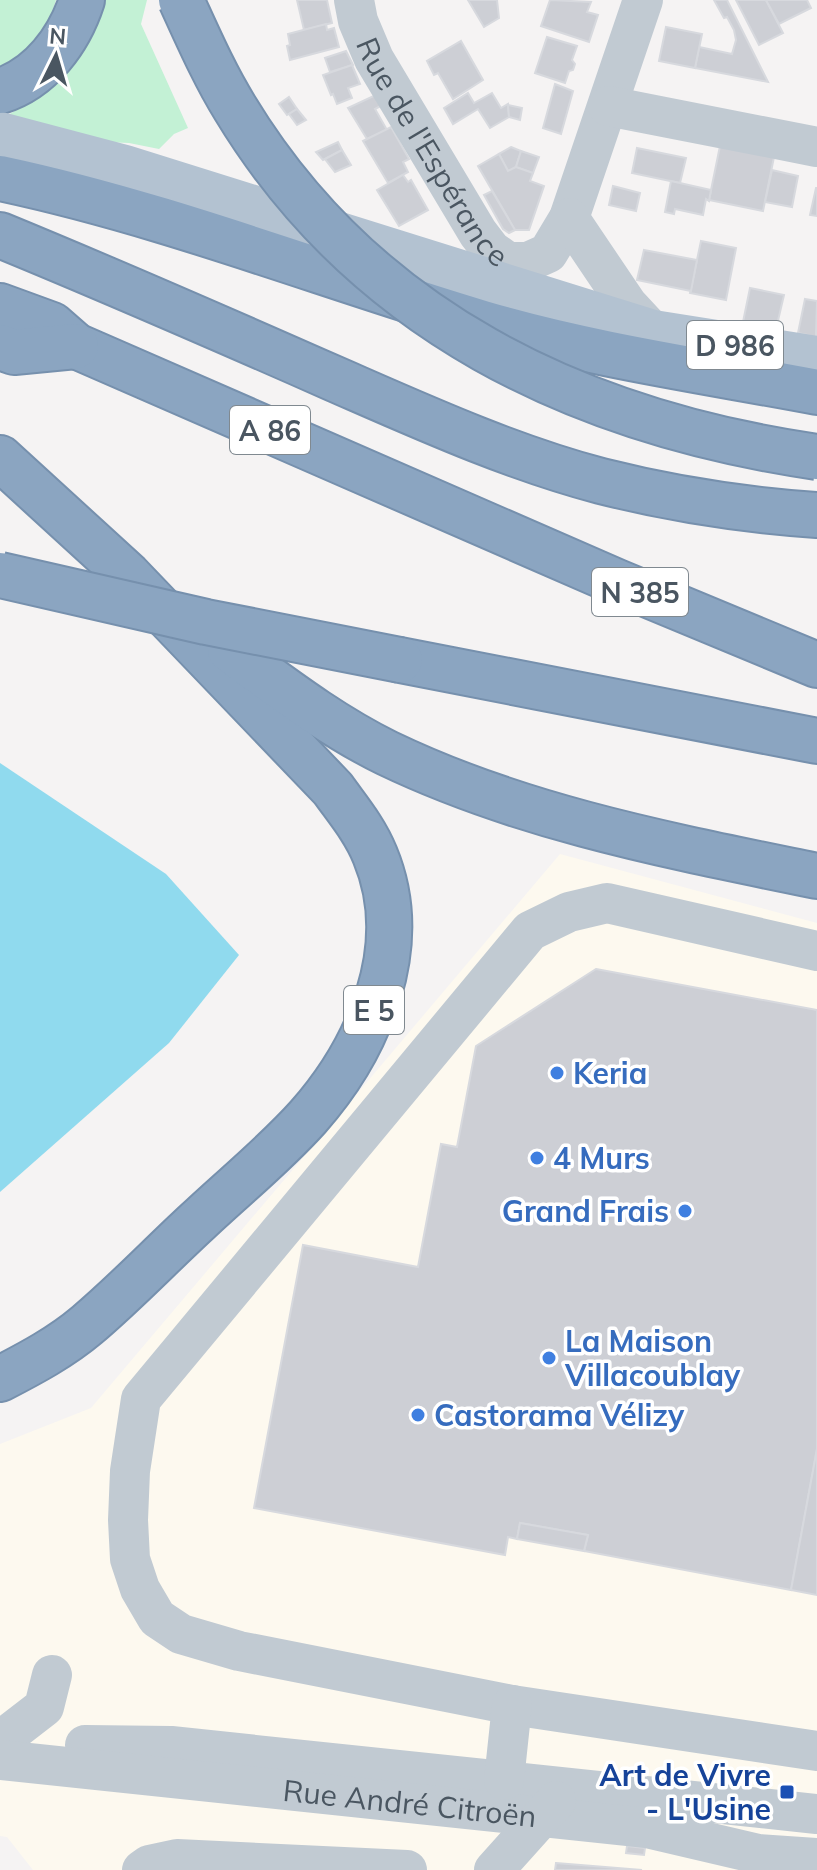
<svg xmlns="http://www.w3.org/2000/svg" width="817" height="1870" font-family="Mulish,sans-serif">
<rect width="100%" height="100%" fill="#f5f3f3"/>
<polygon fill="#fdf9ef" points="560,854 817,923 817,1870 33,1870 7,1837 0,1836 0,1444 91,1408"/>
<g fill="#c3f1d5">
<path d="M0 0H56C48 28 26 55 0 70Z"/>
<path d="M105 0H147L141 24 188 128 174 134 159 149 129 143 106 142 6 116C52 91 94 53 105 0Z"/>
</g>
<polygon fill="#90daee" points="0,763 166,874 239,955 169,1043 0,1192"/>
<g fill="#cdcfd5" stroke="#d7d9de" stroke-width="2">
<polygon points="297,0 327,0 332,23 304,30"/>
<polygon points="468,0 497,0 499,18 484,27"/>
<polygon points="550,0 591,2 587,12 598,15 589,42 541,26"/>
<polygon points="714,0 727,0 768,82 695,68 699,47 732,54 736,40 734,30 727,17 724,18"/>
<polygon points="736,0 766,0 783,33 759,45"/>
<polygon points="766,0 807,0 811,8 779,24"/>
<polygon points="326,24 327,30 334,28 339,47 290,60 287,46 290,45 288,34"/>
<polygon points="666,27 702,34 695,68 659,61"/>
<polygon points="547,37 577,46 572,60 575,64 573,70 569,71 565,83 535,73"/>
<polygon points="461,41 483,80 453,99 438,73 434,75 427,61"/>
<polygon points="346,51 353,65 330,72 325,58"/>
<polygon points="352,65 360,84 348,88 352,98 337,104 333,94 331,95 323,75"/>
<polygon points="555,84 573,91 561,134 543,128"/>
<polygon points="380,93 386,103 375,109 387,130 367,139 348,108"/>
<polygon points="468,93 474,103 492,93 501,108 508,104 509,117 490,128 478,109 453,124 444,108"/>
<polygon points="289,97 297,109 287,115 279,104"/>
<polygon points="508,105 522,108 520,120 509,117"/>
<polygon points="297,109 306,120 297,125 289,114"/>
<polygon points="391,127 409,159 403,162 408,172 388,183 363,141"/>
<polygon points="338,142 342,150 323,160 316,152"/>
<polygon points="720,146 774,157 763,211 709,200"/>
<polygon points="511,147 521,151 516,167 508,171 499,154"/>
<polygon points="637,148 686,158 680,183 632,173"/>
<polygon points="342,150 351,165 335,172 325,159"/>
<polygon points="521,151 539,157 533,173 516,167"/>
<polygon points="499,154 508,171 516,167 533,173 530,181 544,186 529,230 515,230 478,166"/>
<polygon points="772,170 798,176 792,207 765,202"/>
<polygon points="403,175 408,182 411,180 428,210 399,226 377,190"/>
<polygon points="671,181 711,190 709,201 706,199 703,215 675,209 674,214 665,212"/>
<polygon points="613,186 640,193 636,211 609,205"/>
<polygon points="816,188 817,188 817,216 810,215"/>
<polygon points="492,191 515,230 509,233 503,229 484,195"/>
<polygon points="701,241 736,248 726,300 690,293"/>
<polygon points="644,250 697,260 691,291 637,280"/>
<polygon points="750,288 784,295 776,329 743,322"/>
<polygon points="805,299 817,301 816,337 798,333"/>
<polygon points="596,969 817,1010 817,1449 791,1590 584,1551 588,1535 520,1523 517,1539 508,1537 505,1555 254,1508 303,1245 418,1267 441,1144 457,1147 476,1046"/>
<polygon points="817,1449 817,1595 791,1590"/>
<polygon points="520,1523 588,1535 584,1551 517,1539"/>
<polygon points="627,1846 645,1848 644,1855 626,1853"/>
<polygon points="556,1863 642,1870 555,1870"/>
</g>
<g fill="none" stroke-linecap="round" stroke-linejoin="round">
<defs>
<g id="highway">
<path d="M0 91C41 78 69 40 82 0"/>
<path d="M0 178C165 213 322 275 483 323 592 355 706 371 817 392"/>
<path d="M0 235C112 281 224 330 335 379 422 417 510 457 601 481 672 499 744 510 817 515"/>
<polyline points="0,306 52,325 76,346 617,582 817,665"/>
<polyline points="0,347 14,352 76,346"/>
<path d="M0 458 128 575 333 789C348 810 365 830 375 855 413 946 369 1048 308 1117 275 1154 234 1187 198 1221 161 1255 126 1292 87 1325 61 1347 31 1363 0 1379"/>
<path d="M230 650C281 687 330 725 387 753 522 818 671 846 817 876"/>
<polyline points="400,660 817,741"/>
</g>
</defs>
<use href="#highway" stroke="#7690ad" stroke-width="48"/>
<g stroke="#c1cad2" stroke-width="40">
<path id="s1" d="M354 0 358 21 374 59 478 233 491 250 508 262H528L548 253 569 218 643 0"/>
<polyline points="608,106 817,147"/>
<polyline points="569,218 627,304 653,332"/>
<polyline points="817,951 607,903 569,912 530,931 141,1399 130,1471 128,1520 130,1559 140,1589 157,1618 181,1634 239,1651 512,1705 817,1751"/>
<polyline points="0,1741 44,1707 52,1675"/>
<polyline points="85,1745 171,1746 817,1814"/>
<path id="s2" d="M0 1760 647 1828 758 1854 817 1858"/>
<polyline points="504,1780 512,1705"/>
<polyline points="142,1870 149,1865 177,1859 407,1870"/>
<polyline points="494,1870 556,1801"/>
</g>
<polyline stroke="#b3c2d1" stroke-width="44" points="0,134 125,167 653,332 817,358"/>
<use href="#highway" stroke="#8ba5c1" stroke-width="44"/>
<defs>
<g id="highway-bridge">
<path d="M181 0C198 37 214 74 235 108 364 321 578 422 817 457"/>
<polyline points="0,575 206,622 400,660"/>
</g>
</defs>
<use href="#highway-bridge" stroke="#7690ad" stroke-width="48" stroke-linecap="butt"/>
<use href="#highway-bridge" stroke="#8ba5c1" stroke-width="44"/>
</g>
<g fill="#3f7fe0" stroke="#fff" stroke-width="3">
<circle cx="557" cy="1073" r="8"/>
<circle cx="537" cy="1158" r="8"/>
<circle cx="685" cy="1211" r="8"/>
<circle cx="549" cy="1358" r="8"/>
<circle cx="418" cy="1415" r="8"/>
</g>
<rect fill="#1a4fb4" stroke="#fff" stroke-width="3" x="779" y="1784" width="16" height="16" rx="4"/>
<g text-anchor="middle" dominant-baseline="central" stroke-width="7" stroke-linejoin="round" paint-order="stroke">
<g fill="#fff" stroke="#808990" stroke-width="2">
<rect x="687" y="321" width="96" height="48" rx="6"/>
<rect x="230" y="406" width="80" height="48" rx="6"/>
<rect x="592" y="568" width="96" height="48" rx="6"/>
<rect x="344" y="986" width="60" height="48" rx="6"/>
</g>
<g font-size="28" font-weight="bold" fill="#4a5661">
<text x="735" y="345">D 986</text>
<text x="270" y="430">A 86</text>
<text x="640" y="592">N 385</text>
<text x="374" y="1010">E 5</text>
</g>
<g font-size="30" fill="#4a5661" stroke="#fff">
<text stroke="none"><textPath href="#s1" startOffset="172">Rue de l'Espérance</textPath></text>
<text stroke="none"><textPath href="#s2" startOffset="412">Rue André Citroën</textPath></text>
</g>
<g font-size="30" font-weight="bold" fill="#366cbe" stroke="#fff" text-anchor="start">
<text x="573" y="1073">Keria</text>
<text x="553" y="1158">4 Murs</text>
<text x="669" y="1211" text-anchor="end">Grand Frais</text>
<text x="565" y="1341">La Maison<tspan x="565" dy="34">Villacoublay</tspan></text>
<text x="434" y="1415">Castorama Vélizy</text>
</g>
<g font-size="30" font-weight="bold" fill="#164399" stroke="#fff" text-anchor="end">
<text x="771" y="1775">Art de Vivre<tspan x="771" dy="34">- L'Usine</tspan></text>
</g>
</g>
<g transform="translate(56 56) rotate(5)" stroke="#ffffff" stroke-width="6" paint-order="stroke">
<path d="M0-6L14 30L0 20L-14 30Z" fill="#4a5661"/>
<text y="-12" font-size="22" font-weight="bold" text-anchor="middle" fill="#4a5661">N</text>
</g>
</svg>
